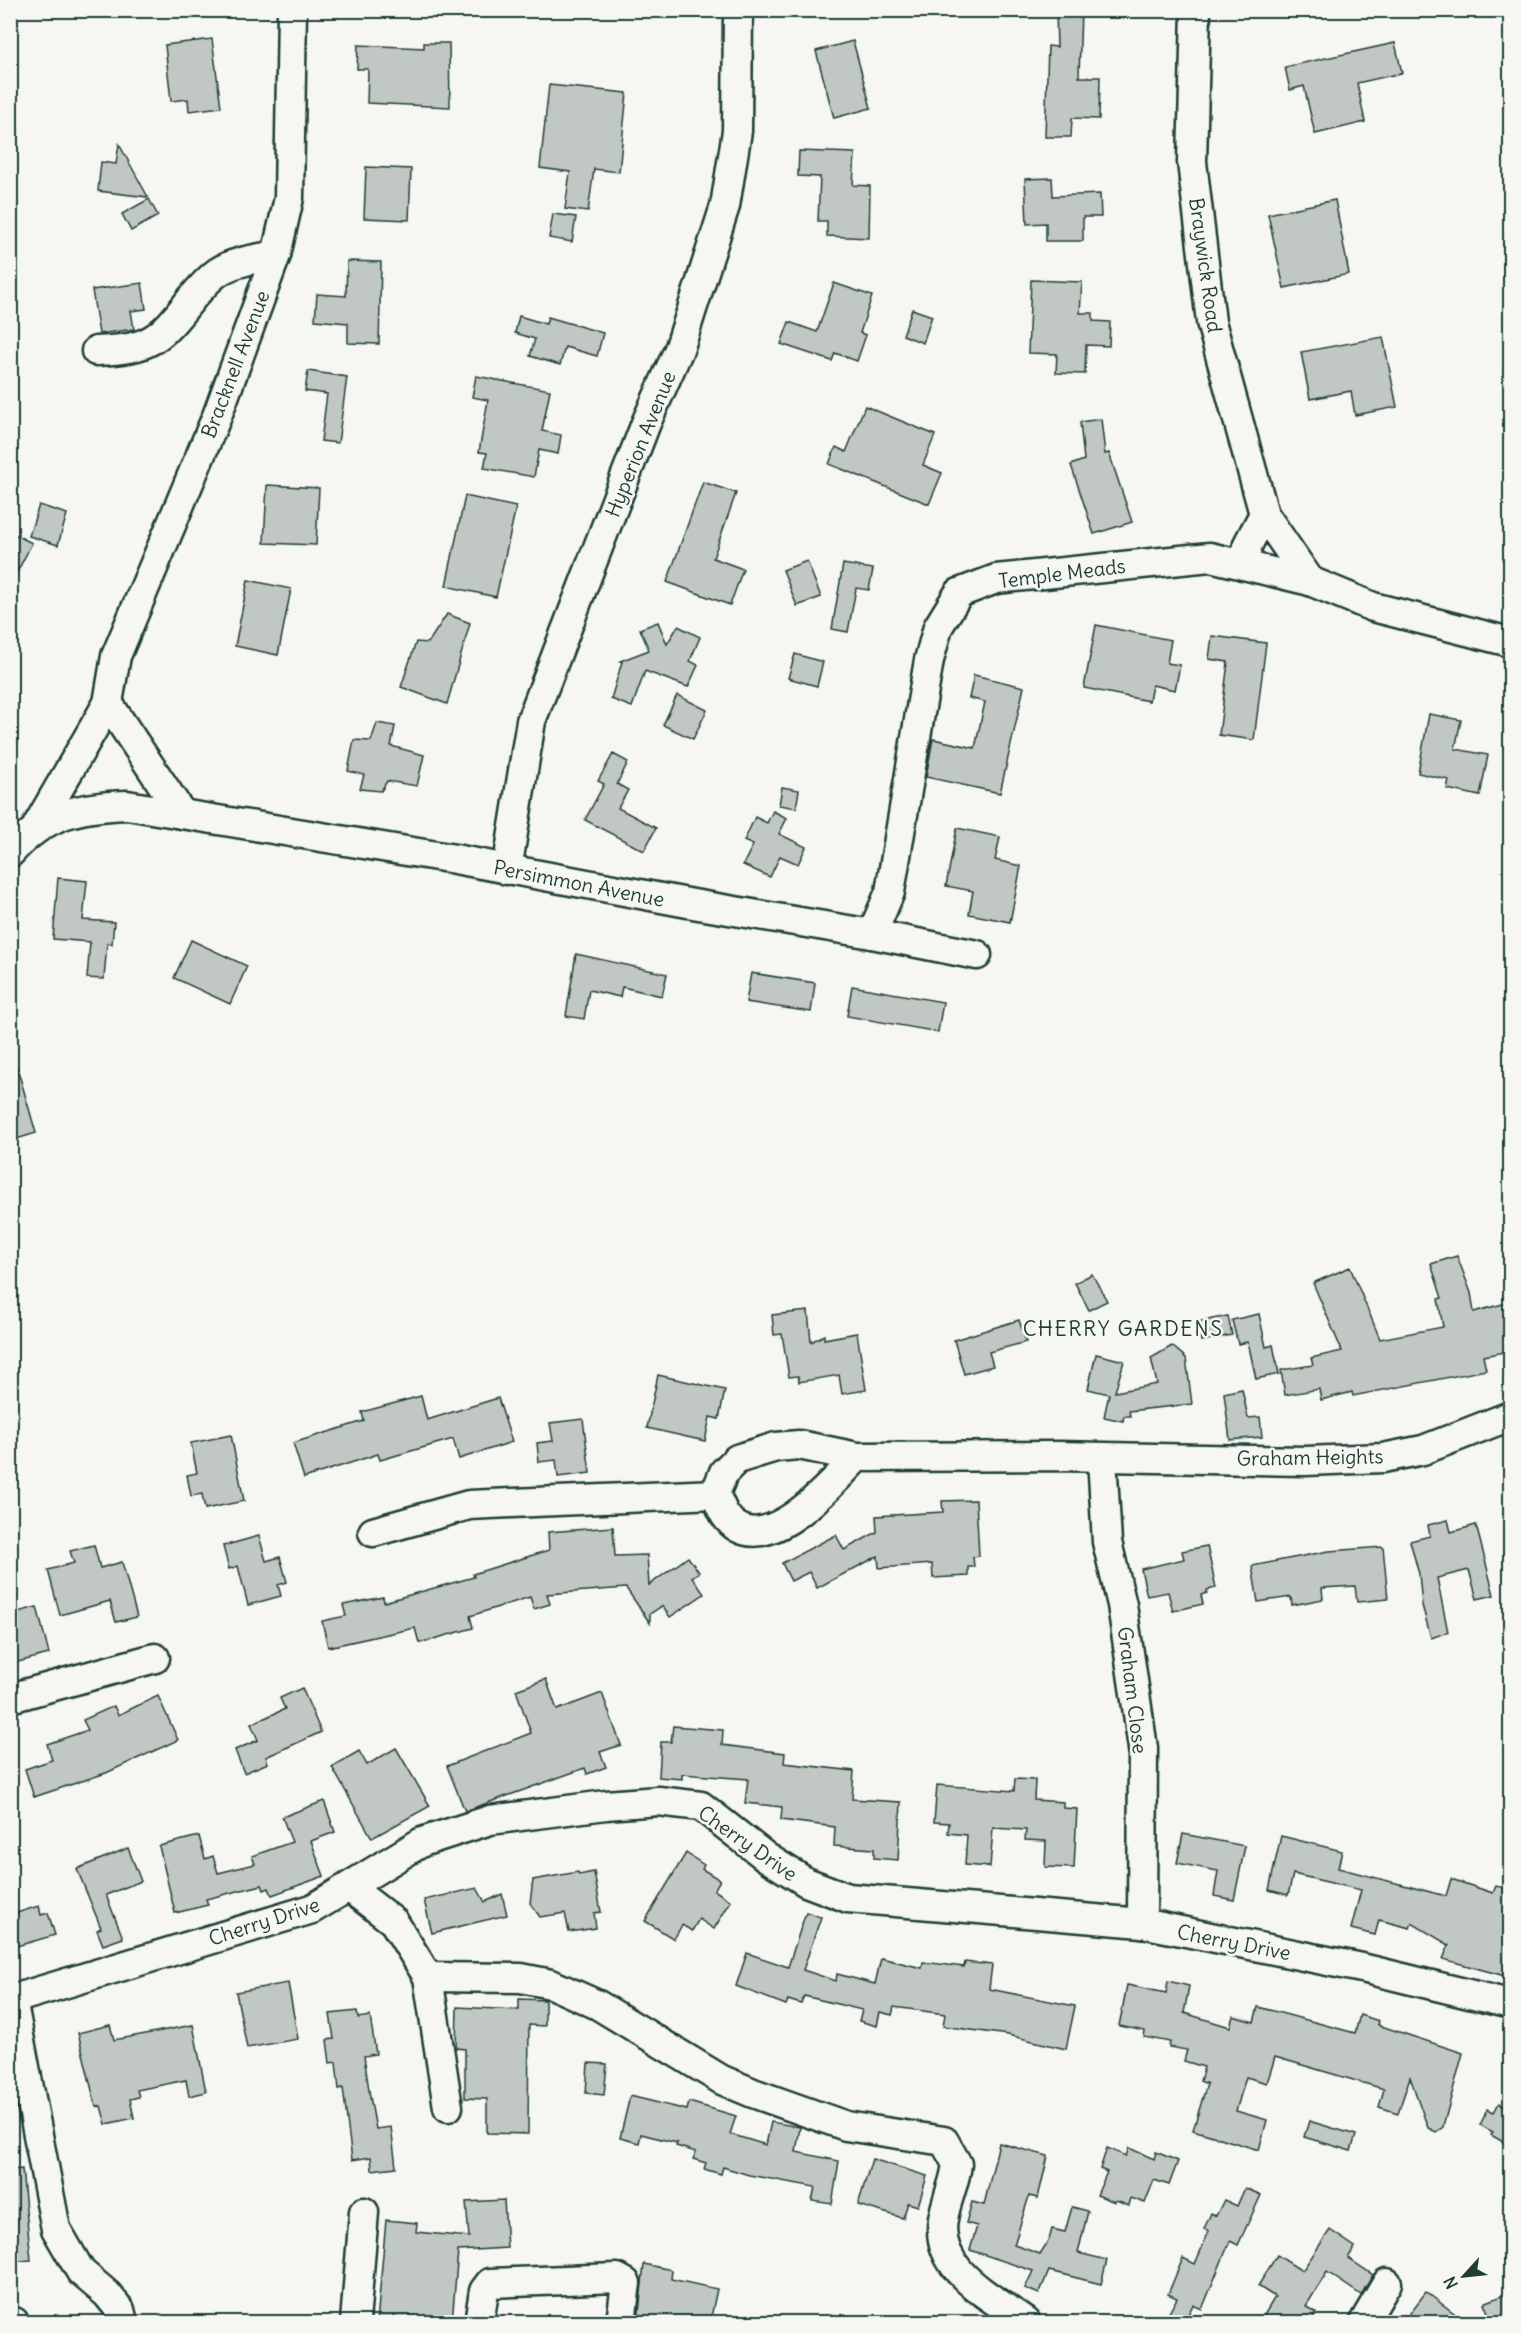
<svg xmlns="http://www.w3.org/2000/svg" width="1521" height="2333" font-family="Delius,sans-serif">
<rect width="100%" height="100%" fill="#f6f6f2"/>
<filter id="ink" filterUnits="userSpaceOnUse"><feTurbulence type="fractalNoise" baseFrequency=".0167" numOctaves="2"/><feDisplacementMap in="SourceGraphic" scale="12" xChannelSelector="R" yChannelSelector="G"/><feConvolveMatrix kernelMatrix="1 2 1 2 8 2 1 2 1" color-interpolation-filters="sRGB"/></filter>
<g filter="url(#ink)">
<g fill="#c1c8c3" stroke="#1f3d34" stroke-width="1.5">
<polygon points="1056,10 1081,10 1079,77 1100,77 1099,119 1072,118 1071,137 1045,137 1048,46 1057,47"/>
<polygon points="212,39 221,107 189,111 188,99 171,101 165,45"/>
<polygon points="853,41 871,108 834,118 816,51"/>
<polygon points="424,43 449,43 450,107 367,103 368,69 357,69 358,45 424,48"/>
<polygon points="1395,43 1402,73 1357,83 1365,122 1315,134 1304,86 1290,90 1285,67"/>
<polygon points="549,85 627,93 619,172 594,169 588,212 565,209 570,172 540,168"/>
<polygon points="119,144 148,197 98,191 101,162 116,164"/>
<polygon points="799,151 855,153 853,185 870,186 869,238 827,236 827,221 818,221 820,177 798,176"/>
<polygon points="366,167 411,169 409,220 364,218"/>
<polygon points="1052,178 1053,196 1100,194 1101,217 1083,217 1083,241 1046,241 1046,223 1027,224 1025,179"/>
<polygon points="149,199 158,216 131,231 122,214"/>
<polygon points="1335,200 1349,274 1284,288 1268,214"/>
<polygon points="553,214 576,217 572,242 549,238"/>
<polygon points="347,261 381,262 379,344 348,343 348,323 315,320 317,294 346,296"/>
<polygon points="1031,280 1082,282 1080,313 1093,313 1093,321 1110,322 1109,346 1086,345 1085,374 1056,373 1057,354 1028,353"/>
<polygon points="142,283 146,309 131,311 134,329 99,334 92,290"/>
<polygon points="834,283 872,296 860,333 866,335 857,361 835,353 832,361 781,344 789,322 817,332"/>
<polygon points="912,309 932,316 923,343 903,335"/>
<polygon points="519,316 546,324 548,317 603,333 597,356 565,347 560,365 530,356 535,339 515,333"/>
<polygon points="1383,337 1397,407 1355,415 1351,391 1310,399 1301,352"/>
<polygon points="308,371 347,377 338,443 321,441 327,394 305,391"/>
<polygon points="476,376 550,390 542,431 561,435 558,454 539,450 534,477 484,468 487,453 479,452 488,400 472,397"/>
<polygon points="865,406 935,435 923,465 942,473 929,504 829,464 836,447 846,452"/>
<polygon points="1101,419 1105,454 1109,453 1132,522 1094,534 1071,465 1084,460 1080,422"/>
<polygon points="703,482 736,493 713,558 743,569 730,605 667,582"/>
<polygon points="267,485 319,488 316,545 264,543"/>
<polygon points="465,496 516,507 496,597 446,586"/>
<polygon points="39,505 67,514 58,545 29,536"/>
<polygon points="10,532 32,543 10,586"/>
<polygon points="807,561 821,597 797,606 783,570"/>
<polygon points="843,564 873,569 869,590 856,588 848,632 832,629"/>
<polygon points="248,580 291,589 278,655 235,646"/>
<polygon points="447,614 470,623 447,704 401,687 416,642 428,643"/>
<polygon points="658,622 667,644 678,626 700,637 690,661 698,665 688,687 645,671 632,707 611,699 622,662 620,661 649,650 640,629"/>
<polygon points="1096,625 1171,640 1167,663 1180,665 1175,690 1152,685 1149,701 1084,688"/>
<polygon points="1212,636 1266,643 1254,740 1219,735 1228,662 1209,659"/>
<polygon points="795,654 823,662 817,686 788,678"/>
<polygon points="974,675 1024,687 1000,793 926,777 933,739 975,748 985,702 969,698"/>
<polygon points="677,695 707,710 693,739 663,725"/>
<polygon points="1429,714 1461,720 1455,749 1488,755 1480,796 1447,789 1449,780 1418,773"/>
<polygon points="377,723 395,726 391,746 424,755 417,786 387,781 381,791 360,789 364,775 348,771 354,740 371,741"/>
<polygon points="613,754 628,762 617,784 628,790 618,808 656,828 644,851 585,820 604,784 598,781"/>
<polygon points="782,787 799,790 796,808 779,805"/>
<polygon points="773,811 787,818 779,834 806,847 798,864 780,856 770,877 743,865 753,845 744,841 755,817 767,823"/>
<polygon points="957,828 1000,837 995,860 1021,866 1010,922 969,914 973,891 946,886"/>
<polygon points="58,878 87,881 83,920 114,922 112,944 107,943 104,979 87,978 90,942 53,939"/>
<polygon points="191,940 247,966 230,1004 174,978"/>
<polygon points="576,954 667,974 662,996 622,987 620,997 589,990 584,1019 566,1016"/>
<polygon points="751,973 815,983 811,1012 746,1002"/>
<polygon points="852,986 943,1002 938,1032 847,1016"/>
<polygon points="15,1060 36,1133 10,1141 10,1061"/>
<polygon points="1457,1256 1471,1293 1474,1312 1510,1302 1510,1351 1483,1356 1486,1370 1353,1396 1352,1392 1321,1400 1319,1389 1285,1395 1281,1370 1313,1365 1311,1358 1342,1351 1313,1283 1350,1267 1380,1339 1443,1327 1438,1299 1442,1298 1431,1264"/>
<polygon points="1092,1274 1107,1301 1089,1310 1075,1283"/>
<polygon points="808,1311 811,1342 824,1335 824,1339 857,1333 866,1390 842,1394 839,1375 799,1382 798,1376 789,1377 782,1334 774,1335 772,1315"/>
<polygon points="1259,1314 1266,1347 1273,1345 1279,1374 1256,1379 1248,1342 1238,1344 1232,1320"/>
<polygon points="1228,1316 1232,1335 1201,1341 1197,1322"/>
<polygon points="1019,1320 1026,1342 989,1352 993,1366 964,1374 954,1340"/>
<polygon points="1172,1346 1186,1358 1192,1404 1129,1411 1130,1416 1124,1416 1123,1421 1104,1417 1109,1394 1088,1389 1096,1354 1124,1361 1115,1392 1157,1384 1151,1358"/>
<polygon points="658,1375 725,1390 719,1419 710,1417 705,1441 647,1428"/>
<polygon points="1242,1389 1248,1418 1260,1417 1262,1437 1230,1440 1224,1393"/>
<polygon points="421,1396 427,1420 498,1398 512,1442 459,1459 453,1439 380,1460 378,1454 304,1478 293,1443 364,1421 362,1412"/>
<polygon points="583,1419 590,1473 558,1477 556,1460 539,1462 537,1443 553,1441 550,1423"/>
<polygon points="231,1435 244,1501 205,1509 202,1494 191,1496 187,1475 197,1473 191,1443"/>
<polygon points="976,1500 979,1556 973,1557 974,1567 968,1567 968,1576 933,1578 932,1564 879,1568 878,1556 817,1588 809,1572 791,1581 782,1563 836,1535 844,1550 877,1532 876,1516 943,1512 942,1501"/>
<polygon points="1448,1520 1451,1532 1476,1525 1494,1595 1477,1599 1469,1570 1437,1578 1448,1632 1431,1638 1422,1605 1419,1574 1410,1541 1430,1536 1428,1525"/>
<polygon points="613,1527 615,1556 647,1555 649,1585 688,1557 699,1572 692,1577 704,1594 670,1617 662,1606 650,1614 650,1623 626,1588 547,1594 550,1604 534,1609 530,1597 470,1616 473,1628 419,1643 415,1628 328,1647 322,1621 346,1616 343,1605 383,1597 384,1602 474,1577 473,1574 549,1550 548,1532"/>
<polygon points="259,1536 266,1561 280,1557 287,1582 278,1585 281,1596 248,1605 238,1566 229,1569 223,1546"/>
<polygon points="94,1545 100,1568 122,1562 137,1617 116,1622 110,1601 60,1615 48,1570 74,1563 70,1551"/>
<polygon points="1207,1546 1216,1588 1207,1590 1207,1593 1201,1595 1203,1604 1173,1611 1168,1592 1147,1596 1141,1569 1184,1559 1182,1551"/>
<polygon points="1383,1547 1388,1599 1357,1602 1355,1586 1322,1588 1323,1599 1292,1605 1291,1597 1258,1602 1252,1566 1329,1551"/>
<polygon points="37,1607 49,1654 10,1664 10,1614"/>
<polygon points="546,1679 557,1710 602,1693 621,1745 600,1752 606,1767 587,1774 585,1768 465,1811 447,1766 531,1733 516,1690"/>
<polygon points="302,1688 321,1732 266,1757 268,1763 244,1773 235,1750 258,1740 251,1724 285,1709 280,1698"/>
<polygon points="158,1696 178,1740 106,1773 34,1797 25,1769 52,1760 47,1744 88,1730 83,1720 114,1706 118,1715"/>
<polygon points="673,1726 723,1730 722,1745 785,1753 784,1763 854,1771 852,1799 901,1802 898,1860 874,1858 874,1849 834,1846 835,1827 781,1820 782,1807 745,1803 748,1779 682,1774 682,1779 659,1777 661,1742 671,1742"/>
<polygon points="396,1748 430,1806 372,1838 332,1767 359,1751 367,1765"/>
<polygon points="1015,1779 1035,1780 1034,1800 1063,1802 1063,1808 1077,1809 1074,1868 1045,1867 1046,1841 1025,1840 1026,1830 993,1828 990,1867 965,1865 967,1835 948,1833 949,1823 934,1822 937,1785 1014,1791"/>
<polygon points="324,1801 335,1832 311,1841 324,1876 272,1895 269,1888 264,1890 262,1885 206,1899 208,1905 175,1913 159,1846 199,1836 205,1859 213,1856 218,1873 255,1864 252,1856 292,1842 282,1817"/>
<polygon points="1183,1834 1245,1846 1234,1900 1214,1896 1218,1871 1177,1863"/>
<polygon points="1281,1836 1342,1851 1338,1868 1446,1896 1451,1879 1493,1893 1496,1886 1510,1889 1510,1956 1505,1976 1443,1959 1449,1945 1412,1923 1410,1928 1379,1920 1375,1935 1351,1929 1361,1890 1293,1874 1288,1895 1269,1890"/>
<polygon points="128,1848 141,1881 106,1895 123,1938 103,1945 97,1930 101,1928 77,1869"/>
<polygon points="686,1853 704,1865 702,1869 720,1880 714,1890 731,1901 714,1929 699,1919 692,1931 682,1925 674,1939 645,1921"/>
<polygon points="578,1872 579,1875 594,1872 601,1912 594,1913 596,1928 569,1932 565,1913 540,1917 530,1903 533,1880"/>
<polygon points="477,1888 485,1902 502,1894 507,1915 432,1933 424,1900"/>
<polygon points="39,1906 41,1915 48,1913 55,1935 10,1948 10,1915"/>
<polygon points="806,1912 821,1917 803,1970 836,1981 837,1974 875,1984 881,1958 922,1968 923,1962 964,1967 965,1962 992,1965 989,1989 1075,2006 1066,2049 1008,2035 943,2026 945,2014 894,2007 892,2015 880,2012 877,2026 859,2021 862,2010 804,1996 801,2004 788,2000 786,2005 736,1986 747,1953 788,1967"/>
<polygon points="1168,1981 1189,1986 1184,2013 1230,2027 1233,2016 1254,2022 1258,2007 1355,2033 1360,2015 1379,2021 1378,2025 1463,2053 1443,2127 1436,2132 1428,2128 1410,2077 1398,2113 1379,2107 1384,2089 1275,2057 1267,2083 1246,2077 1236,2111 1267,2120 1259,2150 1193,2130 1207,2084 1200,2081 1204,2067 1184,2061 1187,2050 1169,2047 1170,2042 1144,2037 1145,2031 1119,2026 1127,1985 1166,1993"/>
<polygon points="288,1983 298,2039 247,2048 236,1992"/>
<polygon points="519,1999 545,2000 545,2026 529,2025 528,2134 487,2133 487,2099 465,2098 465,2049 456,2048 457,2007 519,2010"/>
<polygon points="357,2011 358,2018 370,2016 376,2054 364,2056 370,2097 376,2129 391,2127 396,2167 372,2170 371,2157 352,2160 343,2088 339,2089 336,2062 330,2063 327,2040 334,2039 330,2014"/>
<polygon points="110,2025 114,2040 193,2025 206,2092 189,2096 186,2080 137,2090 139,2097 130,2099 134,2118 106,2124 101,2106 96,2107 78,2033"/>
<polygon points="588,2063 607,2064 604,2095 586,2093"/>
<polygon points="630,2096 687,2110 689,2102 736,2116 730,2134 766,2145 771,2122 800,2127 796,2152 839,2161 832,2204 812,2201 815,2187 749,2175 723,2167 721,2174 704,2169 706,2163 693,2159 696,2152 676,2146 677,2143 641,2134 639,2143 620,2138"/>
<polygon points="1499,2103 1508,2108 1510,2103 1510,2146 1491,2135 1493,2132 1480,2125 1488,2109 1494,2112"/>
<polygon points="1309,2121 1356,2135 1351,2151 1304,2137"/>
<polygon points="999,2143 1048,2156 1038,2198 1029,2196 1014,2245 1040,2254 1049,2240 1052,2229 1065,2232 1072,2207 1088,2211 1078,2253 1107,2260 1101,2284 1049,2271 1039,2294 1025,2288 1033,2271 970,2250 977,2226 966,2223 972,2202 984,2205"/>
<polygon points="1107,2148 1126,2156 1129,2148 1154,2159 1156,2152 1178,2161 1169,2185 1154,2180 1145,2203 1131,2198 1129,2205 1116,2200 1115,2202 1097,2195 1107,2172 1100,2169"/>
<polygon points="872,2159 927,2176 918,2206 908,2203 903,2218 858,2205"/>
<polygon points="22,2169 31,2260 10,2262 10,2170"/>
<polygon points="1245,2188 1261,2195 1238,2245 1230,2241 1202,2309 1193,2305 1184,2322 1164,2322 1177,2298 1168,2294 1183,2258 1195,2264 1209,2231 1204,2229 1211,2213 1216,2216 1224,2200 1237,2206"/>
<polygon points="504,2200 507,2248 458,2251 452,2322 377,2322 386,2220 417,2223 416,2232 469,2237 466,2202"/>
<polygon points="1330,2230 1355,2247 1348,2258 1373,2275 1361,2295 1327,2272 1306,2306 1316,2312 1310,2322 1260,2322 1275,2297 1258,2286 1277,2255 1302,2271"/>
<polygon points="644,2264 672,2270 671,2279 717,2289 710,2322 638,2322"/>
<polygon points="1426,2292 1466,2322 1403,2322"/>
<polygon points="1510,2293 1510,2322 1492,2322 1484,2303"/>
</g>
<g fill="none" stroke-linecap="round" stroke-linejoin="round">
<defs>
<g id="minor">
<polyline points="1196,10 1192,162 1211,322 1264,514 1310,581"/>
<path d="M96 351C151 349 159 340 192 298 200 289 208 279 218 272 234 261 258 259 276 255"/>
<polyline points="1243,565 1248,544 1264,514"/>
<polyline points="108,703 182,814"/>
<polyline points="37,826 108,703 116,656 217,416 276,255 289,198 292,10"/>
<path d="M10 853C45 814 77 807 127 805L455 859 693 904 872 934 977 955"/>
<polyline points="507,870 531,721 646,423 680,347 725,206 737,131 738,10"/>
<polyline points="872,934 890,892 929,660 938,627 959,593 996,579 1210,557 1310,581 1373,607 1510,642"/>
<path d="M857 1457C832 1483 761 1567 725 1515 721 1508 718 1500 715 1494L724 1472 737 1459 776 1447 799 1445 857 1457 1057 1456 1305 1461 1383 1458 1423 1450 1510 1416"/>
<polyline points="1102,1458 1107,1542 1122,1605 1143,1748 1142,1923"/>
<polyline points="373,1532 469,1505 715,1494"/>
<polyline points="10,1698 155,1658"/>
<polyline points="350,1888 394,1922 428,1977 448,2107"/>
<path d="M428 1977 521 1978 551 1984 598 2005 722 2080 753 2093 846 2126 944 2141 957 2164C955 2183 946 2200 943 2219 934 2271 992 2297 1026 2322"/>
<polyline points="12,1999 56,2229 81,2272 107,2294 120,2310 123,2322"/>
<polyline points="10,2000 312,1909 422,1842 490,1820 606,1805 658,1801 701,1806 766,1857 806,1882 848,1898 1142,1923 1362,1968 1510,2004"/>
<polyline points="10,2322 14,2322"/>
<polyline points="355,2322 364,2212"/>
<polyline points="479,2322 484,2291 490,2283 617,2278 626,2283 621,2322"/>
<polyline points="1364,2322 1387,2283"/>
</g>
</defs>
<use href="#minor" stroke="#1f3d34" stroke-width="33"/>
<use href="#minor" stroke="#f6f6f2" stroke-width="28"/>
</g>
</g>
<g text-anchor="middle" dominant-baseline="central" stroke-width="5" stroke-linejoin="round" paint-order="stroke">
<g font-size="20" fill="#1f3d34" stroke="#f6f6f2">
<text transform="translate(1206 265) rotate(82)">Braywick Road</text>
<text transform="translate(235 364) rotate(-69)">Bracknell Avenue</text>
<text transform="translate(640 444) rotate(-68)">Hyperion Avenue</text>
<text transform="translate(1062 573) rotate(-7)">Temple Meads</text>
<text transform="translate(579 883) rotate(11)">Persimmon Avenue</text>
<text transform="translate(1310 1457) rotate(-1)">Graham Heights</text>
<text transform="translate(1133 1690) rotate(83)">Graham Close</text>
<text transform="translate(748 1843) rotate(35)">Cherry Drive</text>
<text transform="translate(264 1921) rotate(-18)">Cherry Drive</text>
<text transform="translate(1234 1942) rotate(11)">Cherry Drive</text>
</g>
<g font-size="21" letter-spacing="1.5" fill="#1f3d34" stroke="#f6f6f2">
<text x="1123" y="1328">CHERRY GARDENS</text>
</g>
</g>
<rect width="1521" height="2333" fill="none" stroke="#f6f6f2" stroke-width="36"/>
<rect x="18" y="18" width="1485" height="2297" fill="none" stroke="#1f3d34" stroke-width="2" filter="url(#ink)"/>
<g transform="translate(1464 2276) rotate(243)" stroke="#f6f6f2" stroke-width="4.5" paint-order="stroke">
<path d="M0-4.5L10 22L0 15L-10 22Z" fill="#1f3d34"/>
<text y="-9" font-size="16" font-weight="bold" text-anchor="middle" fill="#1f3d34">N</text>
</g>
</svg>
